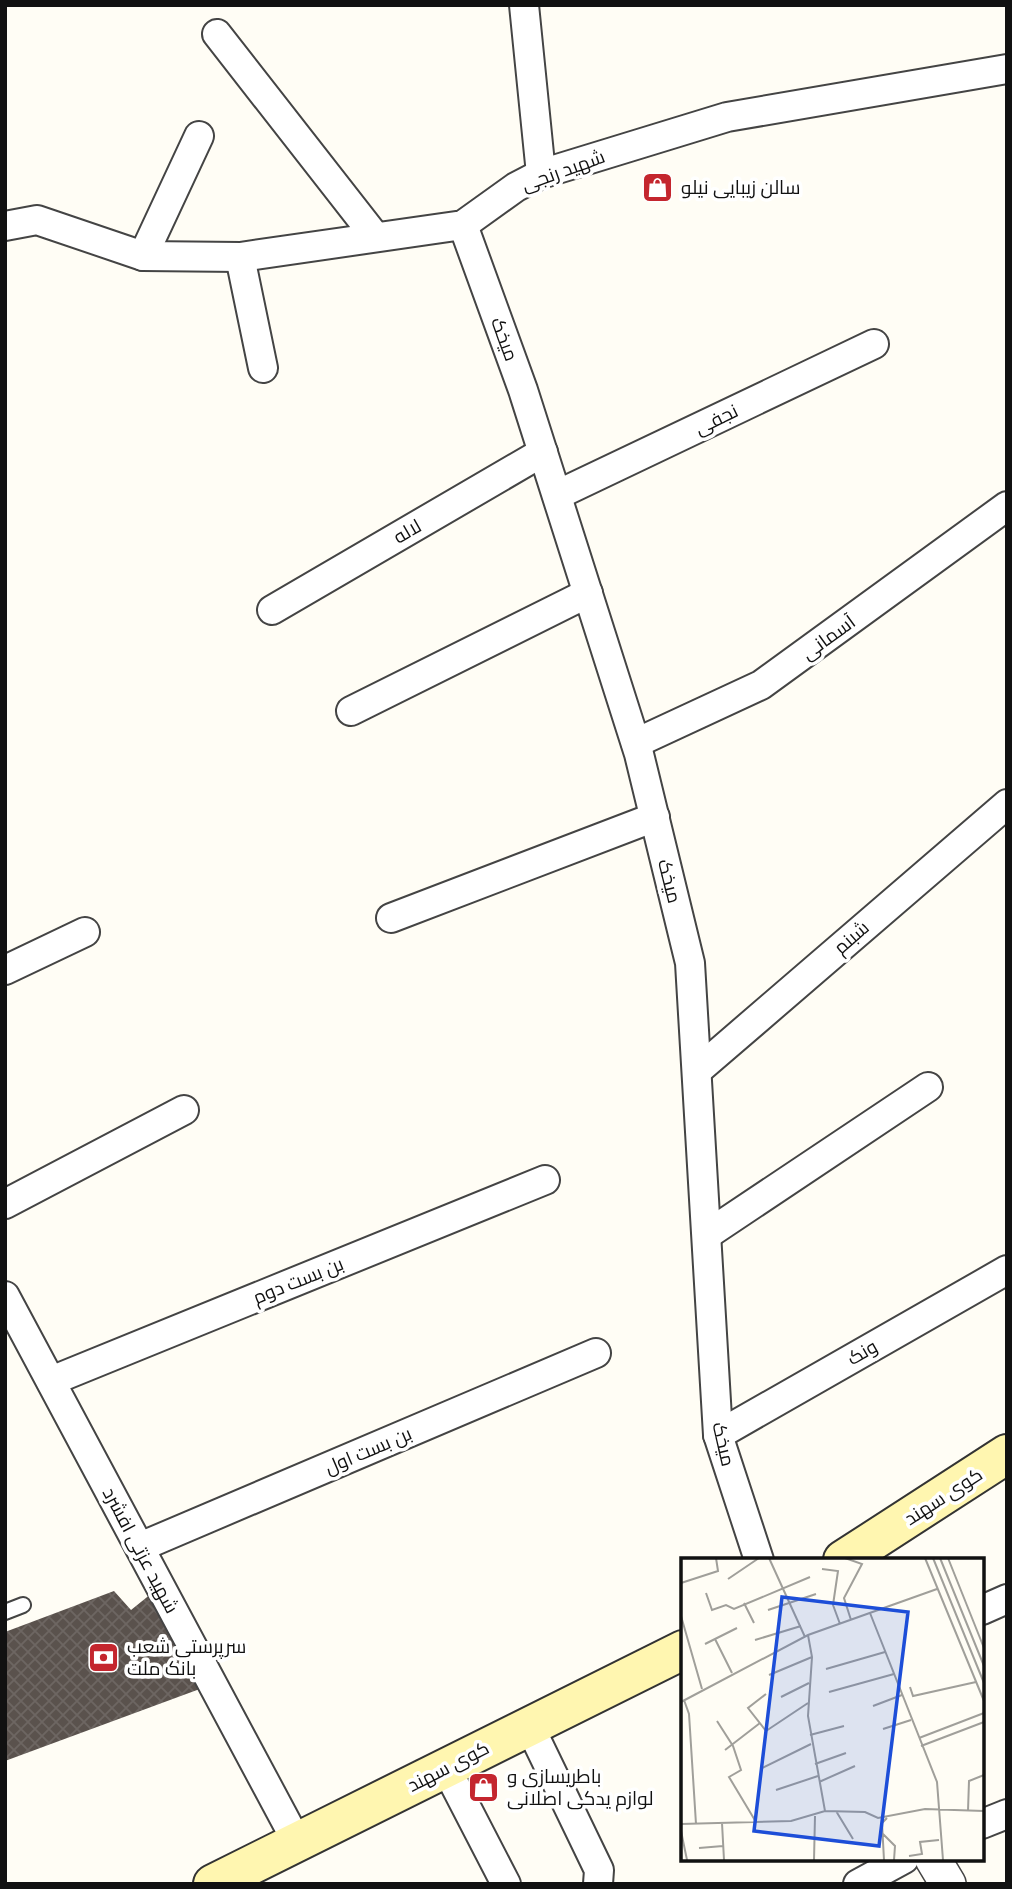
<svg xmlns="http://www.w3.org/2000/svg" width="1012" height="1889" font-family="Merriweather,Cairo,serif">
<defs>
<pattern id="building-cross-hatch" width="8" height="8" patternUnits="userSpaceOnUse" patternTransform="scale(1.75)"><rect width="8" height="8" fill="#5a524d"/><path d="M0 0l8 8M0 8l8-8" fill="none" stroke="#6d6662"/></pattern>
</defs>
<rect width="100%" height="100%" fill="#fffdf5"/>
<polygon fill="url(#building-cross-hatch)" points="162,1585 216,1683 5,1761 5,1632 114,1591 131,1610"/>
<g fill="none" stroke-linecap="round" stroke-linejoin="round">
<defs>
<polyline id="service" points="5,1612 23,1605"/>
<g id="minor">
<polyline points="524,5 541,174"/>
<polyline points="217,34 374,235"/>
<polyline points="463,225 523,390 639,754 690,963 718,1435 759,1560"/>
<polyline points="5,226 37,220 143,256 240,257 463,225 516,187 541,174 727,117 1007,69"/>
<polyline points="143,256 199,136"/>
<polyline points="240,257 263,368"/>
<polyline points="557,495 874,344"/>
<polyline points="272,610 543,452"/>
<polyline points="351,711 588,593"/>
<polyline points="636,743 761,685 1007,506"/>
<polyline points="391,918 655,817"/>
<polyline points="5,970 85,932"/>
<polyline points="697,1071 1007,804"/>
<polyline points="5,1204 184,1110"/>
<polyline points="708,1234 928,1087"/>
<polyline points="5,1296 297,1842"/>
<polyline points="51,1381 545,1180"/>
<polyline points="718,1435 1007,1270"/>
<polyline points="140,1547 596,1353"/>
<polyline points="982,1610 1007,1599"/>
<polyline points="529,1725 599,1870 598,1884"/>
<polyline points="446,1768 506,1884"/>
<polyline points="982,1824 1007,1814"/>
<polyline points="858,1884 904,1859"/>
</g>
<polyline id="tertiary" points="933,1859 948,1884"/>
<g id="secondary">
<polyline points="843,1560 1007,1454"/>
<polyline points="213,1884 683,1650"/>
</g>
</defs>
<use href="#service" stroke="#444" stroke-width="18"/>
<use href="#minor" stroke="#444" stroke-width="32"/>
<use href="#tertiary" stroke="#444" stroke-width="38"/>
<use href="#secondary" stroke="#333" stroke-width="42"/>
<use href="#service" stroke="#fff" stroke-width="14"/>
<use href="#minor" stroke="#fff" stroke-width="28"/>
<use href="#tertiary" stroke="#fff" stroke-width="35"/>
<use href="#secondary" stroke="#fff6b0" stroke-width="38"/>
</g>
<defs>
<symbol id="shop-square" viewBox="-11 -11 22 22"><rect x="-9" y="-9" width="18" height="18" rx="4" fill="#c4262e" stroke="#fff"/><path d="M-5-2.5h2.3a2.7 3.5 0 0 1 5.4 0H5L5.5 6h-11ZM-1.5-2.5h3a1.5 2.3 0 0 0-3 0Z" fill="#fff"/></symbol>
<symbol id="bank-square" viewBox="-11 -11 22 22"><rect x="-9" y="-9" width="18" height="18" rx="4" fill="#c4262e" stroke="#fff"/><path d="M-6-4H6V4H-6ZM0-2.3a2.3 2.3 0 1 0 0 4.6a2.3 2.3 0 1 0 0-4.6Z" fill="#fff"/></symbol>
</defs>
<g fill-rule="evenodd">
<use href="#shop-square" x="640" y="170" width="35" height="35"/>
<use href="#bank-square" x="86" y="1640" width="35" height="35"/>
<use href="#shop-square" x="466" y="1770" width="35" height="35"/>
</g>
<g text-anchor="middle" dominant-baseline="central" stroke-width="7" stroke-linejoin="round" paint-order="stroke">
<g font-size="19" fill="#111" stroke="#fff">
<text transform="translate(563 170) rotate(-20)">شهید رنجی</text>
<text transform="translate(505 339) rotate(70)">میخک</text>
<text transform="translate(716 419) rotate(-26)">نجفی</text>
<text transform="translate(407 531) rotate(-30)">لاله</text>
<text transform="translate(828 637) rotate(-36)">آسمانی</text>
<text transform="translate(670 881) rotate(76)">میخک</text>
<text transform="translate(851 937) rotate(-41)">شبنم</text>
<text transform="translate(298 1280) rotate(-22)">بن بست دوم</text>
<text transform="translate(862 1352) rotate(-30)">ونک</text>
<text transform="translate(724 1444) rotate(77)">میخک</text>
<text transform="translate(368 1450) rotate(-23)">بن بست اول</text>
<text transform="translate(943 1496) rotate(-33)">کوی سهند</text>
<text transform="translate(141 1550) rotate(62)">شهید عزتی افشرد</text>
<text transform="translate(448 1766) rotate(-27)">کوی سهند</text>
</g>
<g font-size="19" fill="#111" stroke="#fff" text-anchor="start">
<text x="681" y="187">سالن زیبایی نیلو</text>
<text x="127" y="1646">سرپرستی شعب<tspan x="127" dy="22">بانک ملت</tspan></text>
<text x="507" y="1776">باطریسازی و<tspan x="507" dy="22">لوازم یدکی اصلانی</tspan></text>
</g>
</g>
<g transform="translate(681 1558)">
<rect width="303" height="303" fill="#fffdf5"/>
<path fill="none" stroke="#a09f9a" stroke-width="2" d="M88 0 124 79M164 0 181 6 163 40 170 62M244 0 303 143M252 0 303 125M259 0 303 108M267 0 303 90M141 11 157 13 152 47 159 66M47 21 78 0M0 25 37 13 35 0M25 35 31 52 45 47 53 51 129 19M63 45 73 65M87 52 135 36M189 55 256 224 262 302M0 58 21 131M127 77 131 99 127 158 144 253M34 81 51 115M74 82 120 68M24 86 56 70M145 111 204 94M88 117 131 99M229 129 232 138 295 124M148 134 213 116M85 136 67 150 85 173 127 145M100 139 128 125M3 142 8 156 15 266M0 144 127 77 256 31M192 148 221 137M36 163 52 188 60 212 48 219 75 264M202 171 230 162M129 177 163 168M238 180 303 155M240 188 303 164M44 192 79 165M134 206 165 195M81 210 130 186M138 224 174 208M95 232 137 218M155 253 172 281M287 253 288 223 303 217M41 265 43 302M0 266 110 263 144 253 184 254 197 260 244 251 303 253M0 273 6 302M202 276 214 288 213 302M18 290 42 288M228 298 241 296 239 284 258 282M133 302 134 258M203 302 201 265 206 260"/>
<path fill="#1d4ed8" fill-opacity="0.15" stroke="#1d4ed8" stroke-width="3.5" d="M101 39 227 54 198 288 73 273Z"/>
<rect width="303" height="303" fill="none" stroke="#111" stroke-width="3.5"/>
</g>
<rect width="1012" height="1889" fill="none" stroke="#111111" stroke-width="14"/>
</svg>
